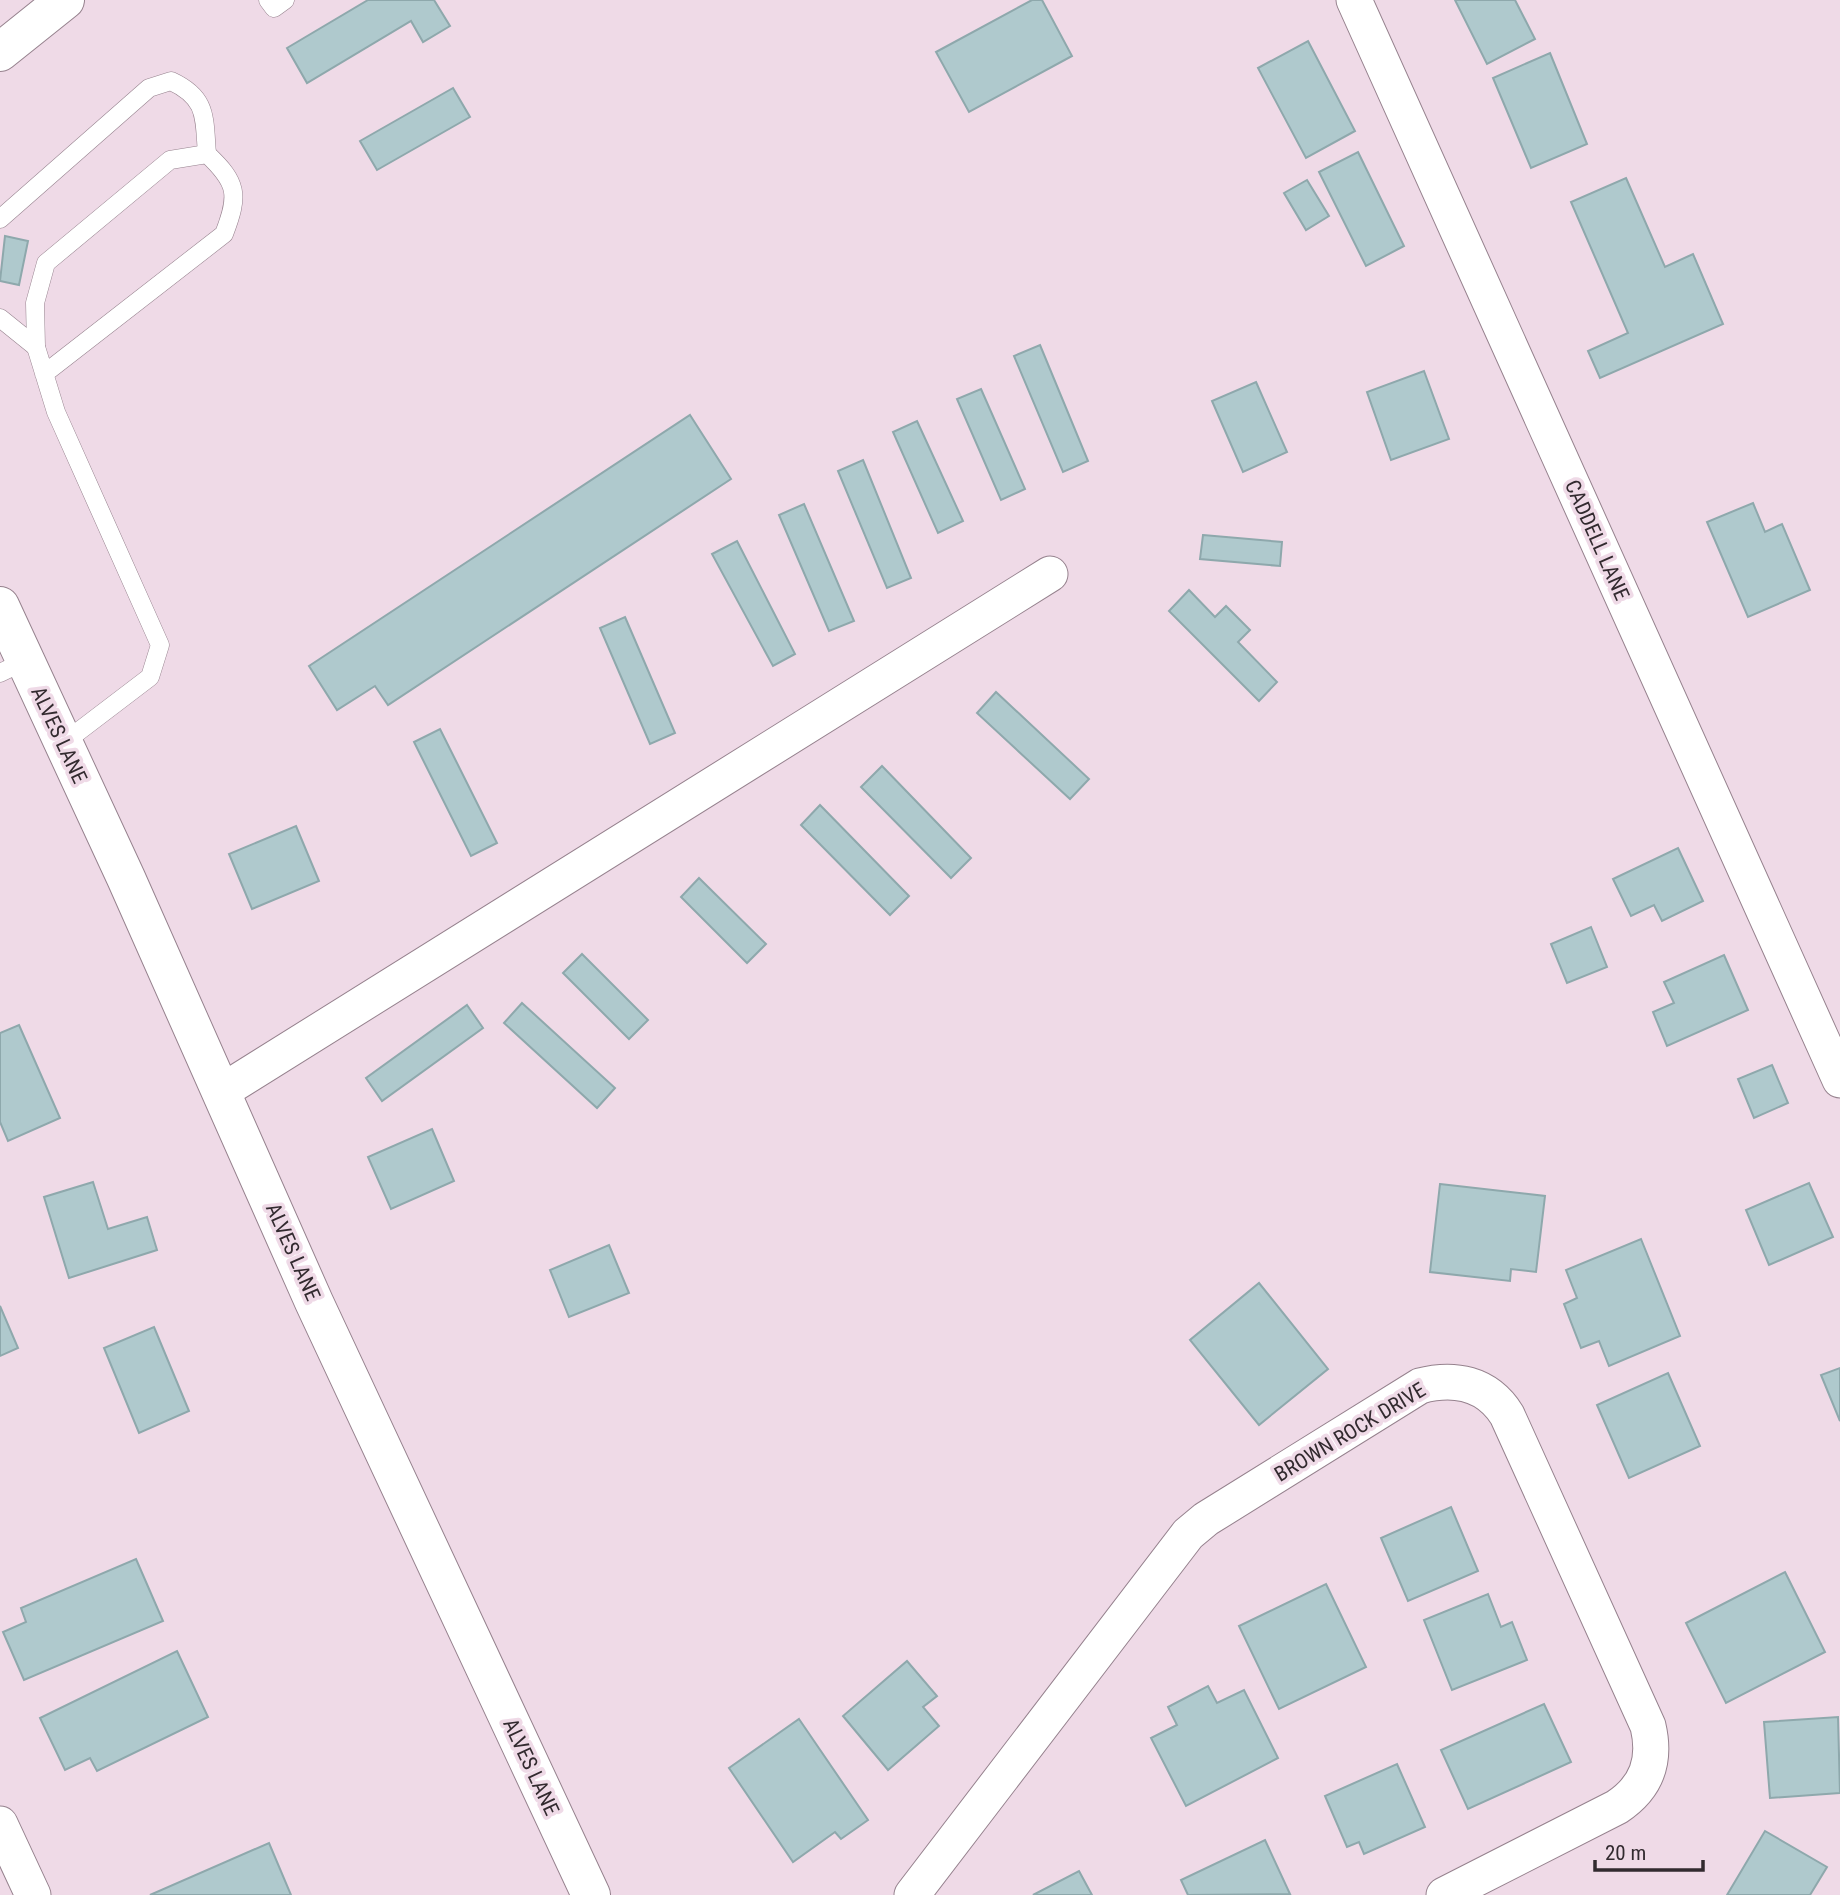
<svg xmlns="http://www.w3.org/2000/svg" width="1840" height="1895" font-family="'Roboto Condensed',sans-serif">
<rect width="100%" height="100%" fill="#efdae7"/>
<g fill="#afc9cd" stroke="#8ea8ac" stroke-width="2">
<polygon points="368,0 434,0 450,26 423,42 411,21 307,83 287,48"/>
<polygon points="1032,0 1042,0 1072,56 969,112 936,52"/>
<polygon points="1455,0 1515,0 1535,39 1487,64"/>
<polygon points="1308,41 1355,131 1306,158 1258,68"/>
<polygon points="1550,53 1587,144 1531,168 1493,78"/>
<polygon points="453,88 470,117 377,170 360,141"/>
<polygon points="1358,152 1404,246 1366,266 1319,172"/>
<polygon points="1626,178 1665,267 1693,254 1723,324 1600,378 1588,351 1628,333 1571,202"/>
<polygon points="1307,180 1329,216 1306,230 1284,193"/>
<polygon points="5,236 28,241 19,285 0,281"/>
<polygon points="1040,345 1088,461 1063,472 1014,356"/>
<polygon points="1424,371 1449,439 1391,460 1367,392"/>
<polygon points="1256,382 1287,452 1243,472 1212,401"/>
<polygon points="981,389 1025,489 1001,500 957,399"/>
<polygon points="690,415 731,479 388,705 375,686 337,710 309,666"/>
<polygon points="917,421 963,521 938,533 893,432"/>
<polygon points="863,460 911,578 887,588 838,471"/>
<polygon points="1753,503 1765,532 1782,524 1810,590 1748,617 1707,522"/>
<polygon points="804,504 854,621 829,631 779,515"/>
<polygon points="1203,535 1282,542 1280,566 1200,559"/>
<polygon points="737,541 795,654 773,666 712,554"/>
<polygon points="1189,590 1215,617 1226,606 1250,630 1238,642 1277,682 1259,701 1169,611"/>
<polygon points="625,617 675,733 650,744 600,628"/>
<polygon points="996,692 1089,779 1070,799 977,713"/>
<polygon points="440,729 497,843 471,856 414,742"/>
<polygon points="882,766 971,858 951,878 861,787"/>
<polygon points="820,805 909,896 890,915 801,825"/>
<polygon points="296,826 319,881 252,909 229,854"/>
<polygon points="1678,848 1703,901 1662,921 1654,905 1631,916 1613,879"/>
<polygon points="699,878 766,944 747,963 681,897"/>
<polygon points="1591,927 1607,967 1567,983 1551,944"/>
<polygon points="582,954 648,1020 629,1039 563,973"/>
<polygon points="1724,955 1748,1010 1667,1046 1653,1012 1674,1003 1664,982"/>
<polygon points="522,1003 615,1088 597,1108 504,1023"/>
<polygon points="467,1005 483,1028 382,1101 366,1078"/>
<polygon points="19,1025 60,1118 8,1141 0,1122 0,1033"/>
<polygon points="1772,1065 1788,1103 1754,1118 1738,1079"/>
<polygon points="432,1129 454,1181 391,1209 368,1157"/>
<polygon points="93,1182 108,1229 147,1217 157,1250 69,1278 44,1197"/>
<polygon points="1809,1183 1833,1237 1769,1265 1746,1210"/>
<polygon points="1440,1184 1545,1196 1536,1272 1511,1269 1510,1281 1430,1272"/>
<polygon points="1641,1239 1680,1336 1609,1366 1599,1341 1581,1348 1564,1304 1577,1298 1566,1270"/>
<polygon points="609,1245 629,1293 569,1317 550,1270"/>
<polygon points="1259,1283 1328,1369 1259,1425 1190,1340"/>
<polygon points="0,1306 18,1348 0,1356"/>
<polygon points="154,1327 189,1411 139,1433 104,1348"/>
<polygon points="1840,1368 1840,1421 1821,1375"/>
<polygon points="1668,1373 1700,1446 1629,1478 1597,1405"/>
<polygon points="1451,1507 1478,1571 1408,1601 1381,1538"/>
<polygon points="136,1559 163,1621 24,1680 3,1632 26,1622 21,1608"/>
<polygon points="1785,1572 1825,1652 1726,1703 1686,1623"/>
<polygon points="1326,1584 1366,1667 1279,1709 1239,1626"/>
<polygon points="1488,1594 1501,1627 1512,1622 1527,1660 1452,1690 1424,1620"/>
<polygon points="177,1651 208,1717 97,1771 90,1758 65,1770 40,1718"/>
<polygon points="907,1661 937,1696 923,1707 939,1726 888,1770 843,1716"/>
<polygon points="1208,1686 1217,1703 1244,1690 1278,1758 1186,1806 1151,1738 1177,1725 1168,1707"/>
<polygon points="1544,1704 1571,1762 1468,1809 1441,1750"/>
<polygon points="1838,1717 1840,1793 1770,1798 1764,1722"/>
<polygon points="799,1719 868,1820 841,1839 835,1832 793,1862 729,1768"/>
<polygon points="1397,1764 1425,1827 1364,1854 1359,1842 1347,1847 1325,1796"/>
<polygon points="1765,1831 1827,1867 1810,1895 1727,1895"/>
<polygon points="1265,1840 1290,1894 1188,1895 1181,1880"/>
<polygon points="269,1843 291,1895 150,1895"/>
<polygon points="1079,1871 1092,1895 1033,1895"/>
</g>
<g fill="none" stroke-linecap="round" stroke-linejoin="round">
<defs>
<g id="lane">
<polyline points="268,0 274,8 285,0"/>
<path d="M0 219 149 88 171 81C208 98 204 118 207 154"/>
<polyline points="0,318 36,347"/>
<path d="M44 374 224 234C239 195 238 183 207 154L170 160 46 263 35 303 36 347 56 412 160 645 150 677 62 744"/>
<polyline points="0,673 25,661"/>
</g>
<g id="street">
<polyline points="1354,0 1840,1080"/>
<polyline points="221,1092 1050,574"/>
<polyline points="0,1824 33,1895"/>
<path d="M912 1895 1188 1534 1206 1519 1420 1386C1454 1377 1487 1383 1507 1415L1648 1726C1656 1760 1647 1787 1617 1807L1444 1895"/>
</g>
<polyline id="secondary" points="0,606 126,878 314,1302 591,1895"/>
<polyline id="primary" points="0,52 65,0"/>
</defs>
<use href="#lane" stroke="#96828e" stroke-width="19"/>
<use href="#street" stroke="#96828e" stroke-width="37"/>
<use href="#secondary" stroke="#96828e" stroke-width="40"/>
<use href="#primary" stroke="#96828e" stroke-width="40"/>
<use href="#lane" stroke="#fff" stroke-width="18"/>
<use href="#street" stroke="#fff" stroke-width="35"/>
<use href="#secondary" stroke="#fff" stroke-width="38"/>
<use href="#primary" stroke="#fff" stroke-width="38"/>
</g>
<g text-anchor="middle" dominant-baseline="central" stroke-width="7" stroke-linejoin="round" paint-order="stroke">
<g font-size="21" fill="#322a2f" stroke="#efdae7">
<text transform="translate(1597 540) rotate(66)">CADDELL LANE</text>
<text transform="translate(59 735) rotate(65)">ALVES LANE</text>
<text transform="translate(293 1252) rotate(66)">ALVES LANE</text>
<text transform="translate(1350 1432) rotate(-31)">BROWN ROCK DRIVE</text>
<text transform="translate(531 1767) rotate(65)">ALVES LANE</text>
</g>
</g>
<path d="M1595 1860v10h108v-10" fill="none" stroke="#322a2f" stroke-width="3.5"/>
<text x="1605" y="1860" font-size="21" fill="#322a2f" stroke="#efdae7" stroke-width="5" paint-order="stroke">20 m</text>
</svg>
